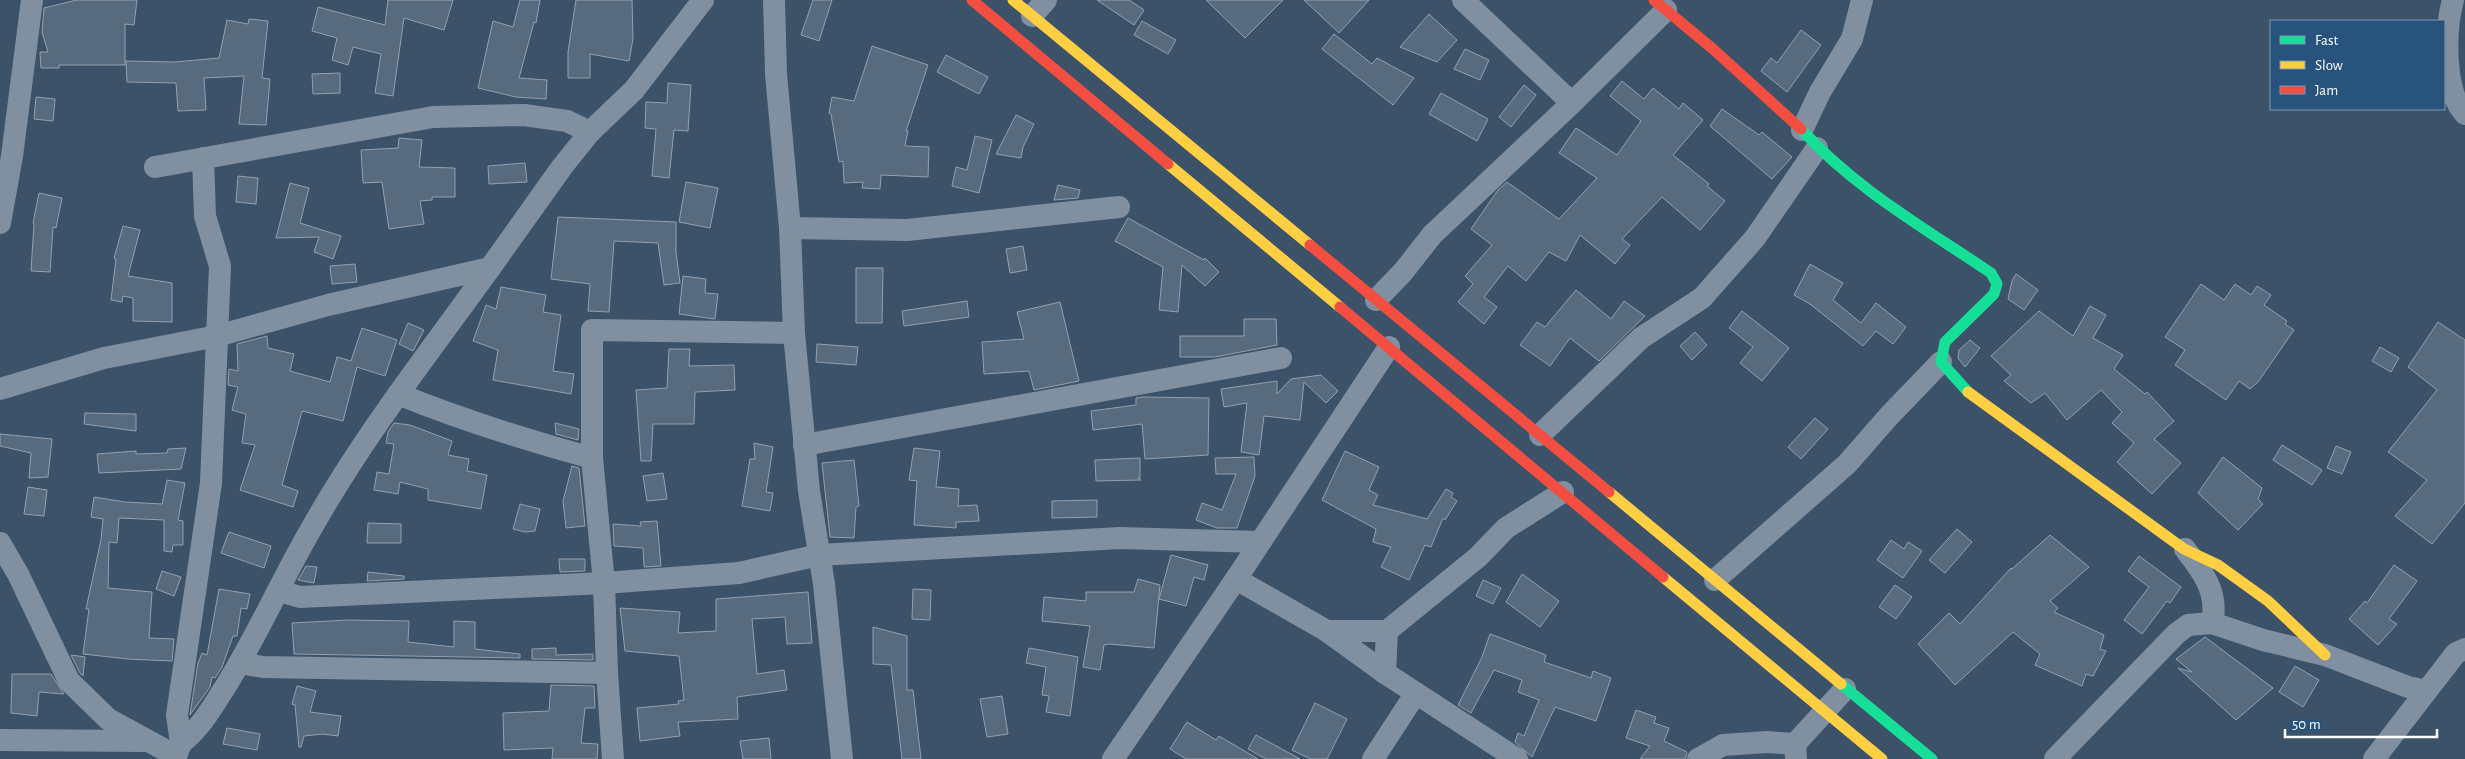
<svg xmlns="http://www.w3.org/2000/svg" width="2465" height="759" font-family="'Alegreya Sans',sans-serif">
<rect width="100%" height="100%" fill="#3b5269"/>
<g fill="#586a7d" stroke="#94a1af">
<polygon points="77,0 137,0 134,25 125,24 125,65 59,65 59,68 41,68 40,52 48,52 42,32 44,8"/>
<polygon points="388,0 453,0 444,30 404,18 393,96 375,93 381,54 353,47 348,65 332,60 337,38 312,31 318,7 385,25"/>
<polygon points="520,0 540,0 536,23 534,22 519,78 547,80 546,99 516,97 478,88 493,21 513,27"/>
<polygon points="576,0 632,0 633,39 629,61 590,54 590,78 568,78 568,52"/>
<polygon points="813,0 832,0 819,41 801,35"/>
<polygon points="1097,0 1129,0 1144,10 1134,25"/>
<polygon points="1206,0 1283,0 1245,38"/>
<polygon points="1304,0 1369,0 1339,33"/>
<polygon points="1429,14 1457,40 1437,62 1400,47"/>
<polygon points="249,19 268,21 262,78 270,79 266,125 239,124 244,76 204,78 206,110 178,111 176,83 127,82 126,61 175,62 219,58 227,20 248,24"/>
<polygon points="1142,21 1176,40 1168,54 1134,35"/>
<polygon points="1801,30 1821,45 1787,92 1761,71 1771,58 1777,63"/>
<polygon points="1334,34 1372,64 1377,58 1414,78 1393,105 1322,49"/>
<polygon points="872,46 928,65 906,131 908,131 905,146 929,147 928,177 881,175 880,189 862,188 863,182 844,183 843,161 839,162 831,114 829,113 832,97 854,101"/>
<polygon points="1465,49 1489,60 1480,80 1454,69"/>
<polygon points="946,55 988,77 979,94 937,72"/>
<polygon points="340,73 340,93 313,94 312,74"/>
<polygon points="1622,81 1644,99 1653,88 1679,109 1683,103 1703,120 1673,155 1709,184 1707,186 1725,201 1700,230 1662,197 1622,239 1630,245 1615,264 1580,235 1566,261 1549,252 1526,281 1508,266 1484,297 1497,307 1484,324 1458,302 1473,284 1465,276 1492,245 1471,229 1498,190 1507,182 1559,219 1597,178 1559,153 1576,128 1617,155 1641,121 1610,96"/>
<polygon points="668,83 691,85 688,131 674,130 669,178 652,176 656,129 645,128 646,102 667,103"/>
<polygon points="1524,85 1536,95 1511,127 1499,117"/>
<polygon points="1441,93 1488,119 1477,141 1429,114"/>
<polygon points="36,97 55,99 53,121 34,119"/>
<polygon points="1722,109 1759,135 1762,132 1792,157 1772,179 1710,126"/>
<polygon points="1016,115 1034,124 1023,147 1021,158 996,154"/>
<polygon points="975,136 992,140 979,193 952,186 956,167 967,170"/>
<polygon points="399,138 422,140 419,167 455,168 455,197 432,197 432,200 420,201 424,224 389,229 382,182 363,183 361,150 398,148"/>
<polygon points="525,163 527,182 489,184 488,166"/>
<polygon points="238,176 258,178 256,204 236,202"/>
<polygon points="686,182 718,188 710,228 679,222"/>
<polygon points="290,183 309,188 300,223 341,236 333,259 314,252 319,237 276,238"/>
<polygon points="1058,185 1080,190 1078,198 1054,200"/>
<polygon points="39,193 62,198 56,228 53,227 50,272 31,271 34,223 33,223"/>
<polygon points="558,217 676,222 676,252 680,283 664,285 658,243 614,241 609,312 588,311 590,284 551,279"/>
<polygon points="1128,218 1204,260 1205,258 1219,272 1205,286 1182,265 1178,312 1159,310 1163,267 1115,241"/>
<polygon points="123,226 140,230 128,276 172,283 172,322 133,321 133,298 123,296 122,302 111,300 116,259 114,258"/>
<polygon points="1023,246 1027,270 1010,273 1006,249"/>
<polygon points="355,264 357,282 332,284 330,266"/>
<polygon points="1810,264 1843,283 1833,300 1861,323 1876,303 1906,327 1893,344 1876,331 1863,346 1810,304 1794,295"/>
<polygon points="856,268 883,268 882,323 856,323"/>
<polygon points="2016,274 2038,290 2024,310 2008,299 2012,281"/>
<polygon points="683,276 706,279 705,293 718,294 715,319 679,314"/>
<polygon points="2201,284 2224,300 2235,284 2251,295 2257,286 2271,295 2264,305 2287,321 2285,324 2294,330 2258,382 2250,389 2239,381 2226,400 2175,365 2185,350 2165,337"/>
<polygon points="501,287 546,295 543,312 561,315 553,371 574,374 571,394 493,380 498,350 473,341 486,305 496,309"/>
<polygon points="1576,290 1611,319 1624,301 1645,316 1599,361 1570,338 1550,366 1520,345 1537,322 1545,327"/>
<polygon points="967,301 969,317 904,326 902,311"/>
<polygon points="1060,302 1079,381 1034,390 1029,371 984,374 982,342 1024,339 1017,312"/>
<polygon points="2090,306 2106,315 2093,338 2123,355 2114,369 2145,394 2147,392 2174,421 2154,439 2181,463 2152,494 2117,462 2134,443 2112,423 2122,412 2101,390 2067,420 2045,393 2031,403 2004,381 2011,375 1991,356 2039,311 2073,336"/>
<polygon points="1742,311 1789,348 1762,381 1740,363 1753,347 1729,328"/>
<polygon points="1244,319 1276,319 1277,345 1215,357 1180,357 1180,336 1244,336"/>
<polygon points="2438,322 2465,340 2465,503 2432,544 2395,516 2427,480 2388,452 2437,390 2408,367"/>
<polygon points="408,323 424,330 413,351 399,344"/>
<polygon points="362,328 397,340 385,376 357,367 343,421 302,411 282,485 298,491 293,507 240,490 255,445 242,443 246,414 232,410 238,387 228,385 229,369 238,371 237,344 267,336 268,348 294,354 290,371 330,382 337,357 351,361"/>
<polygon points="1695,332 1707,345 1692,360 1680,346"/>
<polygon points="1970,340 1980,348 1965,367 1958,358 1959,350"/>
<polygon points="817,344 858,347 856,365 816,362"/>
<polygon points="2380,347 2399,358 2391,372 2372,361"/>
<polygon points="669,349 690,349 689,366 734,365 735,390 695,392 694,424 653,424 651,461 641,461 636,390 667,388"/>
<polygon points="1321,375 1338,391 1326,403 1304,382 1300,420 1264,416 1259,455 1241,452 1247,403 1224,407 1221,389 1277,381 1277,394 1291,379"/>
<polygon points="1142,397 1209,398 1208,455 1145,459 1142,424 1093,430 1091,411 1136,405 1136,398"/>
<polygon points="85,413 136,414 136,431 84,424"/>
<polygon points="1815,418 1828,429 1801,459 1788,447"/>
<polygon points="394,423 410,425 452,441 448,455 469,459 467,471 487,475 481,509 428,500 428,489 400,482 398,494 374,490 377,472 389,474 394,444 386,443 388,432"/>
<polygon points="555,423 579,429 578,440 556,434"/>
<polygon points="0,434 52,439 48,477 29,478 31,453 0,446"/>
<polygon points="754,443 773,447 766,492 773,493 770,511 742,506 750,459 755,459"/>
<polygon points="2282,445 2322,470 2312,485 2273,460"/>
<polygon points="2336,446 2351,452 2342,474 2327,468"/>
<polygon points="186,448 181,469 99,473 97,454 136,451 136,454 167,453 168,449"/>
<polygon points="914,448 940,451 936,487 959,489 958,506 977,505 979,521 956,522 956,528 914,525 917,481 909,480"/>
<polygon points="1345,451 1379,467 1369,490 1378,495 1373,505 1427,519 1446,489 1453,493 1451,497 1457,501 1445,520 1443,518 1431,547 1425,545 1409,580 1381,567 1391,547 1373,542 1376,529 1322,500"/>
<polygon points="1254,457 1255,476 1237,528 1217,528 1196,520 1202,503 1222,510 1236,474 1216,474 1215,458"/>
<polygon points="2223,457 2262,488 2258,499 2263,504 2238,530 2198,493"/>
<polygon points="1140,458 1140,478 1138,478 1141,480 1096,481 1095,460"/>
<polygon points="854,460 859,506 856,507 854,538 830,537 822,463"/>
<polygon points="572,466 579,468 585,526 566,528 563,501"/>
<polygon points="663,473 667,499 647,501 643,476"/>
<polygon points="167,480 185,483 178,520 183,521 183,545 173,545 172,552 164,551 164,520 119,518 117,543 109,542 108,588 152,592 149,638 174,639 172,661 128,659 83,654 89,609 86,609 101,540 103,519 91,517 94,497 125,502 162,504"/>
<polygon points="28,487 47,490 44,516 24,514"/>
<polygon points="1097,500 1097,517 1052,518 1052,501"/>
<polygon points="520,504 540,509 535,531 525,532 513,529"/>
<polygon points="657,521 661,566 644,567 643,548 614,546 613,524 641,526 640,522"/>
<polygon points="368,523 401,524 401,543 367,543"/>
<polygon points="1957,529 1972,542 1945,573 1929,560"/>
<polygon points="229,532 271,546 264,568 221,553"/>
<polygon points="2050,535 2089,567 2050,601 2058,608 2054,612 2104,635 2100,649 2106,651 2093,676 2086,674 2082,686 2035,665 2040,654 2013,632 1955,685 1918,644 1949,613 1960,624 2011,568 2012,569"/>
<polygon points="1891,540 1904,549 1908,542 1922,551 1903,578 1877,560"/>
<polygon points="1171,555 1208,565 1204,580 1194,577 1186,606 1159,599"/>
<polygon points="2139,556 2181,587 2170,603 2167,601 2142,634 2124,620 2149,587 2128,571"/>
<polygon points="559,559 585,559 585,571 560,572"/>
<polygon points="2394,565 2417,581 2389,619 2397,624 2378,645 2349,619 2365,601 2367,603"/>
<polygon points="306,566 317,567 314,583 298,580"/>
<polygon points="162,571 181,577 174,596 156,589"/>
<polygon points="368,572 404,576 404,579 367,581"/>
<polygon points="1522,574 1559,601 1540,627 1506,602"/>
<polygon points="1138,579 1160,585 1154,648 1109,644 1104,645 1100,670 1083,667 1090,626 1042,621 1044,597 1086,601 1086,592 1134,592"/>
<polygon points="1483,580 1501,588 1493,604 1476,596"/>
<polygon points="1895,585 1912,597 1896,619 1879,607"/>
<polygon points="219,589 250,594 247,609 241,608 237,636 233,636 222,667 215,678 212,677 210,687 190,715 198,663 202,653 207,655"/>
<polygon points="913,589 931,590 930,620 912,619"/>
<polygon points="808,592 812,643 787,644 785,617 752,619 757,674 784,670 787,690 737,697 738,719 678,722 680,736 640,741 637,708 679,704 678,701 684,700 679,656 625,651 620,608 680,612 678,633 716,631 716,599"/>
<polygon points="349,620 409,621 408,642 454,647 454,621 475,622 475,649 520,654 520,658 294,654 292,623"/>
<polygon points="873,627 907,636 907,690 913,690 921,759 902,759 891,665 873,664"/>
<polygon points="1490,634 1546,655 1544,662 1591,678 1593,671 1611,678 1596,721 1555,707 1532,757 1515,742 1518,733 1524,736 1539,700 1518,692 1522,680 1494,670 1471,713 1458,705 1482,657"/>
<polygon points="2205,637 2273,688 2236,720 2178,668 2192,672 2176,659"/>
<polygon points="556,648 556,655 593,654 593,660 532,659 532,649"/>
<polygon points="1029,648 1078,657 1070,716 1046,712 1049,696 1042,695 1046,667 1026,663"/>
<polygon points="71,655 85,657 83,676 80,673"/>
<polygon points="2295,666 2319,680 2303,707 2279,692"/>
<polygon points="12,674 51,674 64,694 39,692 37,716 11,713"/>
<polygon points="551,685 594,686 595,708 585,708 581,743 598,744 597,759 552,759 553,748 504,750 503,713 549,711"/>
<polygon points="297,686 316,691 310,712 341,716 338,736 323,734 304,736 301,747 299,747 295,705 292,704"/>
<polygon points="1002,696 1008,734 987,737 980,699"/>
<polygon points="1315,703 1347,719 1327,759 1311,759 1292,750"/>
<polygon points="1636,710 1656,717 1654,723 1669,728 1664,741 1687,752 1685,759 1640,759 1650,746 1626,738"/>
<polygon points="1187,722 1216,740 1219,736 1258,759 1186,759 1170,749"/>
<polygon points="227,728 260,734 257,750 223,744"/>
<polygon points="1256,735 1300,759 1266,759 1248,749"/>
<polygon points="769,738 771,759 743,759 740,741"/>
</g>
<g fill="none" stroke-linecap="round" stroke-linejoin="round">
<g stroke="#8090a0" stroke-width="22">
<polyline points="774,0 776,74 790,228 794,333 809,491 824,584 842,759"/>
<polyline points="1463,0 1572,103"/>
<path d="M2453 0C2445 29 2443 91 2465 114"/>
<polyline points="1032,16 1046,0"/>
<polyline points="1802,130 1820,92 1852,39 1862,0"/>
<polyline points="155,167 433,117 524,115 567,121 590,132"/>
<polyline points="0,223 12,156 32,0"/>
<polyline points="790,228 907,230 1119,207"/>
<polyline points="1376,300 1403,272 1432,235 1572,103 1666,10"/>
<polyline points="0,389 104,358 217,336 328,305 490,268 562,167 590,132 634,90 703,0"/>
<path d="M398 394C462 420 526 440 592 458"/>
<polyline points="1540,435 1641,338 1702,298 1755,238 1817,148"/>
<polyline points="804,445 1281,358"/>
<polyline points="0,543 18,574 69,681 108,719 176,756"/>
<path d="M2185 549C2203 572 2219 593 2212 623"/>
<polyline points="1236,579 1327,631 1385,673 1517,759"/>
<polyline points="1715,580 1847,464 1889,416 1941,362"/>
<polyline points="279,591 300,597 604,583 739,573 819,555 1120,538 1260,542"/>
<polyline points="1327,631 1387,631 1478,557 1506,528 1563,492"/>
<polyline points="240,663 263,667 607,673"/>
<polyline points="1385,673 1387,631"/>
<polyline points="0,740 144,741"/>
<path d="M181 743C202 727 213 706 227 684 258 634 281 581 310 531 362 438 428 354 490 268"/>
<polyline points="1796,758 1795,744 1845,689"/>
<polyline points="175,759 181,743 177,715 211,483 220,266 205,216 203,158"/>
<polyline points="613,759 607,673 604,583 592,458 592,330 794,333"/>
<polyline points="1113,759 1236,579 1389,347"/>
<polyline points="1373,759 1416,693"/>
<polyline points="1698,759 1723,745 1767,742 1795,744"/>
<polyline points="2055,759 2176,634 2188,625 2212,623 2263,640 2325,655 2408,687 2426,691"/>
<polyline points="2374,759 2456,653 2465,649"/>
</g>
<g stroke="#16e098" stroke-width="11">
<path d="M1801 129C1854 188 1926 229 1991 273L1997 284 1994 294 1945 342 1941 362 1968 392"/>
<polyline points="1841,684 1932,759"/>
</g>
<g stroke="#ffcf43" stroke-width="11">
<polyline points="1013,0 1310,245"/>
<polyline points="1168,164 1340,307"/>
<polyline points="1968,392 2184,549 2218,565 2268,601 2325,655"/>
<polyline points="1609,492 1841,684"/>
<polyline points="1663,577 1882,759"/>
</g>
<g stroke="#f24e42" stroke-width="11">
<polyline points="972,0 1168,164"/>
<polyline points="1654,0 1713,49 1801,129"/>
<polyline points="1310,245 1609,492"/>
<polyline points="1340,307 1663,577"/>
</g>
</g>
<rect x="2270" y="20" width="175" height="90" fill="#27537d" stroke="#7d98b1"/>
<rect x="2280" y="36" width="25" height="8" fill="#16e098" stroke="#7d98b1"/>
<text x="2315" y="45" font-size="15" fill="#ffffff">Fast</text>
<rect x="2280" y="61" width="25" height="8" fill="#ffcf43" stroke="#7d98b1"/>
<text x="2315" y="70" font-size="15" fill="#ffffff">Slow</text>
<rect x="2280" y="86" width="25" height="8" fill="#f24e42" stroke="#7d98b1"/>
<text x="2315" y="95" font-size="15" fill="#ffffff">Jam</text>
<path d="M2285 729v8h152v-8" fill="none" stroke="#ffffff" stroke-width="2.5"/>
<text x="2292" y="729" font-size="15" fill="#ffffff" stroke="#27537d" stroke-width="4" paint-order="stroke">50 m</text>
</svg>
